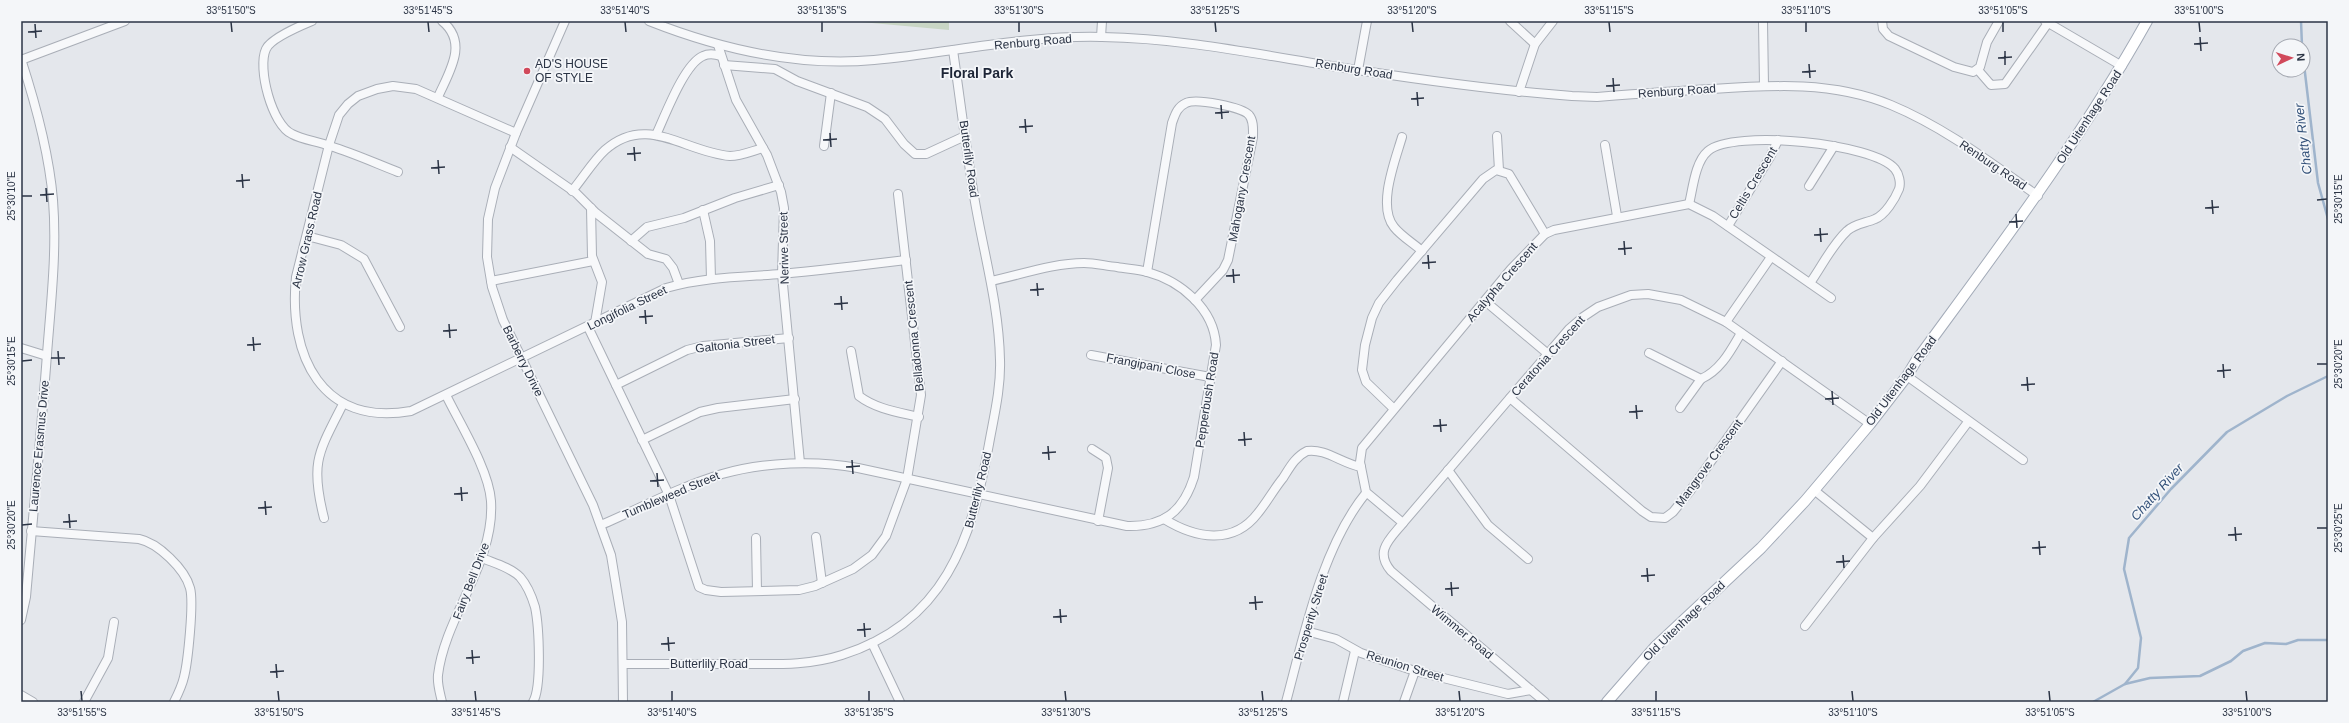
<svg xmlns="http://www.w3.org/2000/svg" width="2349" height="723" font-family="Helvetica,sans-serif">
<rect width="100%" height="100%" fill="#e4e7ec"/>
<polygon fill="#c9d6c5" points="850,21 949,21 949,30"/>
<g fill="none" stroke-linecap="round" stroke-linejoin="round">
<g stroke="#9fb4cc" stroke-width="2.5">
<polyline points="2301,21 2302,46"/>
<polyline points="2303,56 2318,183 2328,219"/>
<polyline points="2125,684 2138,668 2141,638 2124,569 2129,538 2171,489 2227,432 2287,396 2328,376"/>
<polyline points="2093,702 2125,684 2150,678 2200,676 2231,661 2243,651 2265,643 2286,644 2298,640 2328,640"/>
</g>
<defs>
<g id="minor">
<path d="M312 21C300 26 271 38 266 49 257 68 272 125 292 134 303 140 317 141 330 146 353 153 375 163 398 172"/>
<polyline points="565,21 516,133 495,188 488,219 487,257 492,287 503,320 593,505 611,555 622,622 623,702"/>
<path d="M649 21C720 49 797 67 874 60 950 53 1025 35 1102 37 1177 38 1252 53 1325 65 1407 78 1489 90 1572 96L1597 97C1635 94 1674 91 1712 89 1773 85 1833 81 1891 105 1944 127 1991 163 2038 196"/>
<polyline points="1510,21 1535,44"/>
<polyline points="1763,21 1764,86"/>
<polyline points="1882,21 1883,29 1889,36 1954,67 1973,72 1980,67 1987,42 1999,21"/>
<polyline points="2045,21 2122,66"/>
<polyline points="1101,37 1102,21"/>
<polyline points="718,45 736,100 767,155 781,192 784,208 782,274 800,463"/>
<path d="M21 59C36 105 49 152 53 200 57 251 51 302 47 354 41 435 33 516 26 597L21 620"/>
<polyline points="21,60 125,21"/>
<polyline points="724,65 775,69 797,81 867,107 885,119 904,144 915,154 926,154 965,136"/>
<polyline points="1358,70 1367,21"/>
<polyline points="1978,70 1991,85 2005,84 2048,23"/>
<polyline points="1519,92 1535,44 1553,21"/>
<path d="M438 97C449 72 469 43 442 21"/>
<path d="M516 133 416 89 393 86 377 89 358 96 348 104 339 115 329 145 296 277C288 356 322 427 411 411L666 288C704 277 742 277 781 274 823 270 865 265 906 260"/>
<path d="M656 135C665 116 684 64 703 56 709 53 715 54 721 56"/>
<polyline points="1497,136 1499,170"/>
<path d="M1402 137C1395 161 1377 206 1394 227 1401 236 1413 243 1422 251"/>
<polyline points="1605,145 1617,216"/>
<polyline points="824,146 831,93"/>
<polyline points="510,147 576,193 596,213 648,254 666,259 673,268 679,284"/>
<polyline points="1809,186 1834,146"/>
<path d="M572 191C583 178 593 161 605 150 647 113 684 152 730 156 741 156 752 151 763 148"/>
<path d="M1689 204C1693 188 1695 162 1708 151 1733 129 1874 143 1895 169 1899 174 1901 183 1899 189 1895 199 1885 215 1875 219 1866 223 1854 224 1847 231 1832 245 1822 266 1810 283"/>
<polyline points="591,208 592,256 602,282 595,323"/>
<polyline points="703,210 710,241 711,279"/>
<polyline points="1728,226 1770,157 1778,140"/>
<polyline points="307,236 341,245 364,259 400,327"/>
<polyline points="631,241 647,227 684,218 735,198 779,185"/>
<path d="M1147 272 1172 123C1175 115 1177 107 1186 103 1196 98 1242 107 1249 115 1254 121 1253 130 1253 137L1228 260 1223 270 1195 300"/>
<polyline points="491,281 593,261"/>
<polyline points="1485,301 1548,354"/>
<polyline points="1726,322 1771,257"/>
<polyline points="588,327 669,495 699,587 706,590 721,592 799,590 815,586 853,569 872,555 886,536 907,479 921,395 898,194"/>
<polyline points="21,348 47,356"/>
<path d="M851 351 859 396C876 409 898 412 919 417"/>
<path d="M1649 353 1701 379C1721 370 1731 350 1741 333"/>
<polyline points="1091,355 1210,377"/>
<polyline points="1907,376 2023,460"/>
<polyline points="616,385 687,350 703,346 789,338"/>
<polyline points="1510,398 1642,511 1651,517 1665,518 1673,512 1690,491 1782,361"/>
<polyline points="1393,408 1366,382 1362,370 1365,345 1372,318 1379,303 1397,280 1483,179 1496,170 1509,174 1545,234"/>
<polyline points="1680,408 1701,379"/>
<polyline points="642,440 700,412 718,408 795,399"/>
<polyline points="1092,449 1106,458 1108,468 1098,521"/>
<polyline points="1448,470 1488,525 1528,559"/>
<polyline points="1814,490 1873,538"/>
<path d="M324 518C310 463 318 453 343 404"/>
<path d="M1164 519C1195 538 1233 546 1258 513 1267 502 1274 489 1283 478 1290 467 1295 457 1307 451 1325 448 1343 464 1361 467"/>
<polyline points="1403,523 1366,492 1360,462 1362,448 1511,269 1545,234 1554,230 1689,204 1713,216 1831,298"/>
<path d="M601 525C641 508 681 486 722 474 764 462 816 460 858 468L1127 526C1163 527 1183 512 1194 477L1216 345C1214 309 1181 281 1147 272 1138 269 1127 269 1117 267 1106 266 1095 263 1084 263 1053 263 1020 275 991 281"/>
<path d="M31 531 139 539C158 543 185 569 190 588 194 602 188 661 184 677 182 686 178 694 174 702"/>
<polyline points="816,537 822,583"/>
<polyline points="756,538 757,591"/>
<path d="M482 558C494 563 510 567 520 577 527 585 532 597 535 607 539 626 542 687 533 702"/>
<polyline points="1805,626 1873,538 1920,486 1968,422"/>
<polyline points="1306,631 1336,639 1361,653 1415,671 1508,694 1531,690"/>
<polyline points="872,643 900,702"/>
<path d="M623 664C662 664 700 664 739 664 774 664 808 666 842 655 944 623 972 540 989 444 994 416 1001 388 1000 360 999 305 983 251 974 196 966 148 960 99 953 50"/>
<polyline points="21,695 33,702"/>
<polyline points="84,702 108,658 114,622"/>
<path d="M442 702C440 693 437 684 438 675 445 616 495 563 491 501 489 470 460 424 446 395"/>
<path d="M1286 702C1304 635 1322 547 1366 493"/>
<polyline points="1343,702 1355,651"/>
<polyline points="1404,702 1415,671"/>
<path d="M1545 702 1391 571C1374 551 1390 539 1403 523L1569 329 1583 317 1598 307 1631 295 1648 294 1681 300 1726 322 1870 424"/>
</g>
<path id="major" d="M1607 702 1655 647 1761 548 1805 501 1870 424 1907 376 1916 361C1997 250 2080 141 2147 21"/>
</defs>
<use href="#minor" stroke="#a9aeb7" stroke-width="10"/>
<use href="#major" stroke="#a3abb8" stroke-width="12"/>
<use href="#minor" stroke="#f7f8fa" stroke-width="8"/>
<use href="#major" stroke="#fff" stroke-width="10"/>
</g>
<path fill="none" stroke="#2b3445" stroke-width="1.5" d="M231 22 232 32M428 22 429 32M625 22 626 32M822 22V32M1019 22V32M1215 22 1216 32M1412 22 1413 32M1609 22 1610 32M1806 22V32M2003 22V32M2199 22 2200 32M35 24 36 38M28 32 42 31M2200 37 2201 51M2194 44 2208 43M2005 51V65M1998 58 2012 57M1809 64 1810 78M1802 72 1816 71M1613 78 1614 92M1606 86 1620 85M1417 92 1418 106M1411 99 1424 98M1221 105 1222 119M1215 113 1229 112M1025 119 1026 133M1019 127 1033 126M830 133 831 147M823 140 837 139M634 147 635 161M627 154 641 153M438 160 439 174M431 168 445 167M242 174 243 188M236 181 250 180M46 188 47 202M40 195 54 194M22 196H32M2212 200 2213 214M2317 200 2327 199M2205 208 2219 207M2016 214 2017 228M2009 222 2023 221M1820 228 1821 242M1814 235 1828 234M1624 241 1625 255M1618 249 1632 248M1428 255 1429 269M1422 263 1436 262M1233 269 1234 283M1226 276 1240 275M1037 283 1038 296M1030 290 1044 289M841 296 842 310M834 304 848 303M645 310 646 324M639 317 653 316M449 324 450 338M443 331 457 330M253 337 254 351M247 345 261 344M58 351 59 365M51 358H65M22 361 32 360M2223 364 2224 378M2317 364H2327M2217 371 2231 370M2027 377 2028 391M2021 385 2035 384M1832 391 1833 405M1825 399 1839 398M1636 405 1637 419M1629 412 1643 411M1440 419 1441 432M1433 426 1447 425M1244 432 1245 446M1238 440 1252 439M1048 446 1049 460M1042 453 1056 452M852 460 853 474M846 467 860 466M657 473 658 487M650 481 664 480M461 487 462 501M454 494 468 493M265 501 266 515M258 508 272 507M69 514 70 528M63 522 77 521M22 525 32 524M2235 527 2236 541M2317 528H2327M2228 535 2242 534M2039 541 2040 555M2032 548 2046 547M1843 555 1844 568M1836 562 1850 561M1647 568 1648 582M1641 576 1655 575M1451 582 1452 596M1445 589 1459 588M1255 596 1256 610M1249 603 1263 602M1060 609 1061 623M1053 617 1067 616M864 623 865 637M857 630 871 629M668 637 669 651M661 644 675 643M472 650 473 664M466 658 480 657M276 664 277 678M270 672 284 671M81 691 82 701M278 691 279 701M475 691 476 701M672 691V701M869 691V701M1065 691 1066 701M1262 691 1263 701M1459 691 1460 701M1656 691V701M1852 691 1853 701M2049 691 2050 701M2246 691 2247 701"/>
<circle fill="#d1495b" stroke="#f4f6f9" stroke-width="1.5" cx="527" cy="71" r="4"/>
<g text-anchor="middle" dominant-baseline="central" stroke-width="3.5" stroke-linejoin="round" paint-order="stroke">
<g font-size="12" fill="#2b3445" stroke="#f4f6f9">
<text transform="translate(1033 42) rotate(-5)">Renburg Road</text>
<text transform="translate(1354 69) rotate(9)">Renburg Road</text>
<text transform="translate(1677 91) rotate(-4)">Renburg Road</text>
<text transform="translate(2089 117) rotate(-57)">Old Uitenhage Road</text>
<text transform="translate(969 159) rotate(82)">Butterlily Road</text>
<text transform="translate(1993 165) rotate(34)">Renburg Road</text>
<text transform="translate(1753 183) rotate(-59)">Celtis Crescent</text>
<text transform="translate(1242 189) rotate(-80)">Mahogany Crescent</text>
<text transform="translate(307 240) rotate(-77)">Arrow Grass Road</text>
<text transform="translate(784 248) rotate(-91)">Neriwe Street</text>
<text transform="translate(1502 282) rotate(-49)">Acalypha Crescent</text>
<text transform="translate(627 308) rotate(-26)">Longifolia Street</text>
<text transform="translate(914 336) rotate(-96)">Belladonna Crescent</text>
<text transform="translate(735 344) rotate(-7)">Galtonia Street</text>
<text transform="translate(1548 356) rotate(-48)">Ceratonia Crescent</text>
<text transform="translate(523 361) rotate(64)">Barberry Drive</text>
<text transform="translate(1151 366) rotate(11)">Frangipani Close</text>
<text transform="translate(1901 381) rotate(-53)">Old Uitenhage Road</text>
<text transform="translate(1207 400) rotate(-81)">Pepperbush Road</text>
<text transform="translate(39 446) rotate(-85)">Laurence Erasmus Drive</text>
<text transform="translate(1709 463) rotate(-54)">Mangrove Crescent</text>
<text transform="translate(978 490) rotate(-76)">Butterlily Road</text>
<text transform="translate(671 495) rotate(-23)">Tumbleweed Street</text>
<text transform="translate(471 581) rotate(-69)">Fairy Bell Drive</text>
<text transform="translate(1311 617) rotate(-73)">Prosperity Street</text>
<text transform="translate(1684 621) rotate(-44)">Old Uitenhage Road</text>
<text transform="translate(1462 632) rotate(40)">Wimmer Road</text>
<text x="709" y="664">Butterlily Road</text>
<text transform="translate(1405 666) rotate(17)">Reunion Street</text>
</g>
<g font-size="12" fill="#2b3445" stroke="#f4f6f9" text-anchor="start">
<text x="535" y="64">AD'S HOUSE<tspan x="535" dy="14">OF STYLE</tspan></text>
</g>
<g font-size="13" font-style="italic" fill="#34527a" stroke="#f4f6f9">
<text transform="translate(2303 139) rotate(-97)">Chatty River</text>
<text transform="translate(2157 492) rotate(-48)">Chatty River</text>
</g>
<g font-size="14" font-weight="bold" fill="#1d2536" stroke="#f4f6f9">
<text x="977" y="73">Floral Park</text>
</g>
</g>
<rect width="2349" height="723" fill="none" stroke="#f4f6f9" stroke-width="44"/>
<g transform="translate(2291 58) rotate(86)"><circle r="19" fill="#f4f6f9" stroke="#a4a8b1"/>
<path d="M0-3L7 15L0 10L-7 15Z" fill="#d1495b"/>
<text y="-6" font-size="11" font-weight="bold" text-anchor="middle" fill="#2b3445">N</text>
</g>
<rect x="22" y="22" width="2305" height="679" fill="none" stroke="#2b3445" stroke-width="1.5"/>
<g font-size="10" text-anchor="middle" fill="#2b3445">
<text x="231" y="14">33°51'50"S</text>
<text x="428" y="14">33°51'45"S</text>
<text x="625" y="14">33°51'40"S</text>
<text x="822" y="14">33°51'35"S</text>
<text x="1019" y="14">33°51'30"S</text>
<text x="1215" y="14">33°51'25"S</text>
<text x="1412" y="14">33°51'20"S</text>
<text x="1609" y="14">33°51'15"S</text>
<text x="1806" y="14">33°51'10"S</text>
<text x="2003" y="14">33°51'05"S</text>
<text x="2199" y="14">33°51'00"S</text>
<text transform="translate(11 196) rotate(-90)" y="4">25°30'10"E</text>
<text transform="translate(2338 199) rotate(-90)" y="4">25°30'15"E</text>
<text transform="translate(11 361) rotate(-90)" y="4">25°30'15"E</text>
<text transform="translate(2338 364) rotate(-90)" y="4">25°30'20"E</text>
<text transform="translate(11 525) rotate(-90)" y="4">25°30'20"E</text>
<text transform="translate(2338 528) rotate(-90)" y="4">25°30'25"E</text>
<text x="82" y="716">33°51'55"S</text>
<text x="279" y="716">33°51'50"S</text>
<text x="476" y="716">33°51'45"S</text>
<text x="672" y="716">33°51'40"S</text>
<text x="869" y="716">33°51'35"S</text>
<text x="1066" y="716">33°51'30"S</text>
<text x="1263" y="716">33°51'25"S</text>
<text x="1460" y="716">33°51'20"S</text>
<text x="1656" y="716">33°51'15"S</text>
<text x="1853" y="716">33°51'10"S</text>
<text x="2050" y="716">33°51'05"S</text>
<text x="2247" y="716">33°51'00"S</text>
</g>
</svg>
